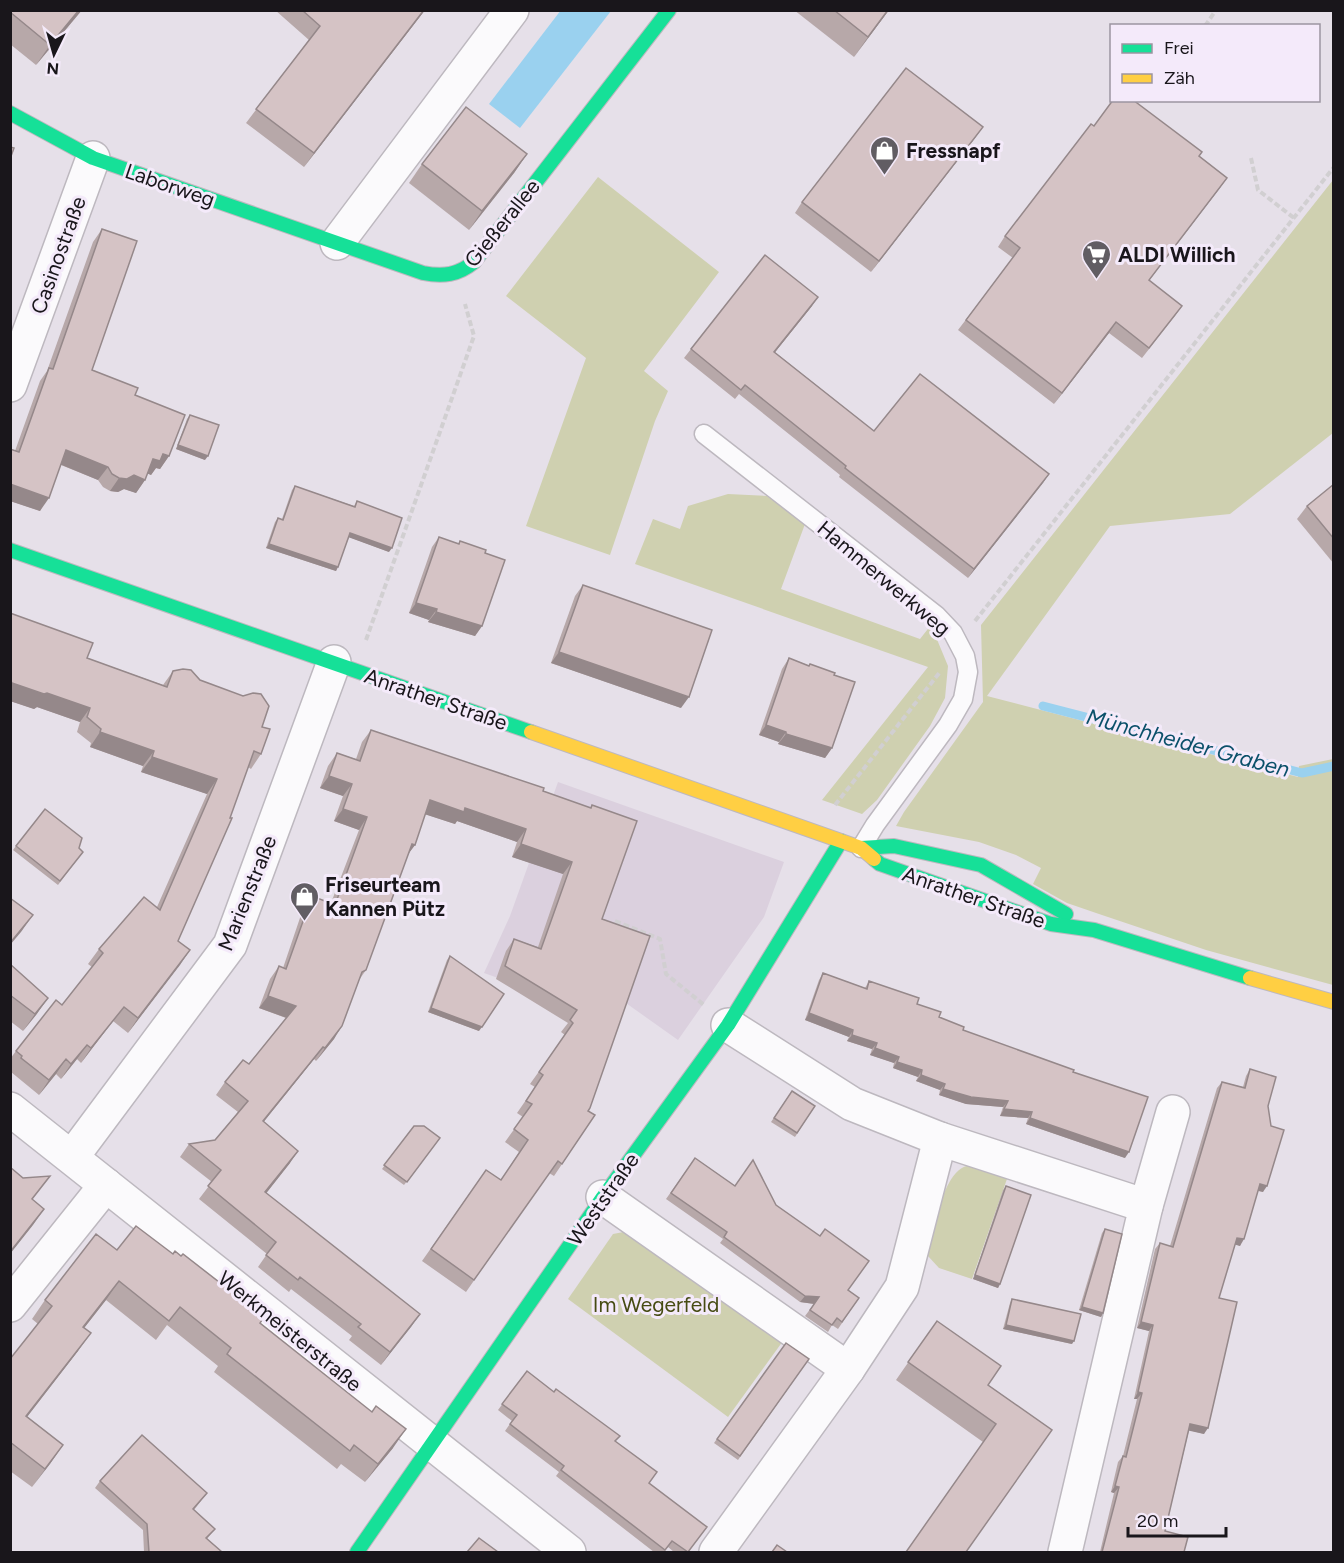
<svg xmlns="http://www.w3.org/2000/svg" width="1344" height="1563" font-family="Figtree,sans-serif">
<rect width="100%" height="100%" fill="#e6e0e9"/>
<polygon fill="#dbd0de" points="558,782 784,862 764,917 678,1040 616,996 512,983 484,973 510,916"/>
<g fill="#cfd0b0">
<polygon points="598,177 719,272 644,371 668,391 655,421 610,555 526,526 586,358 506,296"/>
<polygon points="1333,180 1333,433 1230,514 1110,526 987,696 1298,777 1299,766 1333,759 1333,985 1206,950 1099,914 1067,903 1033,884 1041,868 1016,855 979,842 896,826 904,812 983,702 981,625"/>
<polygon points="728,494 767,496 805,524 781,589 920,639 931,625 948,666 945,698 930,726 877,800 862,814 822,800 928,667 635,564 653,519 680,529 688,506"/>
<path d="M967 1166 977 1167 1008 1176 972 1279 939 1268 928 1256C930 1235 944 1170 967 1166Z"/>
<polygon points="634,1230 783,1341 728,1417 568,1299 613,1234"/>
</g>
<polygon fill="#9ad1ef" points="561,10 611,11 520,128 489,104"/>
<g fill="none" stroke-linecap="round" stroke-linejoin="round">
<polyline stroke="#9ad1ef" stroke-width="9" points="1043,706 1302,773 1334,766"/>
<defs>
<polyline id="lane" points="704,434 936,615 953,633 965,656 968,672 963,699 948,725 875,825 861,848"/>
<g id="street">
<polyline points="337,243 512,10"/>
<polyline points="10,385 93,158"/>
<polyline points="10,1109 569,1552"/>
<polyline points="940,1139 1146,1206 1065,1552"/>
<polyline points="72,1157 230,945 334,662"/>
<polyline points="603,1197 848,1369"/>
<polyline points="1146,1206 1173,1112"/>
<polyline points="10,1305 106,1185"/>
<polyline points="716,1552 848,1369 902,1287 940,1139 852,1104 728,1025"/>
</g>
<g id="fast">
<path d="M10 113 93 158 423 273C443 277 458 275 474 262L669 10"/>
<polyline points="10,550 531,732"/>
<polyline points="861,848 894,846 981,865 1066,914"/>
<polyline points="874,859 880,864 1051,924 1094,930 1250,978"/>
<polyline points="357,1552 603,1197 728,1025 841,841"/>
</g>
<g id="slow">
<polyline points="531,732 861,848 874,859"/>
<polyline points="1250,978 1334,1002"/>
</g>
</defs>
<use href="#lane" stroke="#bdb8bf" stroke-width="21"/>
<use href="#street" stroke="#bdb8bf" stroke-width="36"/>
<use href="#fast" stroke="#bdb8bf" stroke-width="16"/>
<use href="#slow" stroke="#bdb8bf" stroke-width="16"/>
<g stroke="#d1cfd1" stroke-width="4" stroke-dasharray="6 3" stroke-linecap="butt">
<polyline points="1205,26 1216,10"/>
<polyline points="1251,158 1258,190 1294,218"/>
<polyline points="975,621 1334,167"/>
<polyline points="366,640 474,336 465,304"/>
<polyline points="835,805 940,672"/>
<polyline points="615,921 660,939 666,974 704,1005"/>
</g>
<use href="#lane" stroke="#fbfafc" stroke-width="18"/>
<use href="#street" stroke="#fbfafc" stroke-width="33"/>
<use href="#fast" stroke="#16e098" stroke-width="14"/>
<use href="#slow" stroke="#ffcf43" stroke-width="14"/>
</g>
<g fill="#b7a8a9">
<polygon points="10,10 82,10 36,65 10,44"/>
<polygon points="275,10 425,10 304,167 246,123 309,40"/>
<polygon points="794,10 889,10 854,57"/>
<polygon points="1094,126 1199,156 1227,178 1149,280 1182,306 1175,316 1142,358 1109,333 1054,404 958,330 1013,258 998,247 1005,236"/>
<polygon points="975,138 871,272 795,213 802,202"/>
<polygon points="527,154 514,173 469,230 409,183 422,164"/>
<polygon points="102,229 92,370 135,395 169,456 160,469 156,468 151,475 147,473 145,480 136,493 124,489 118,492 110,491 103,487 98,480 61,465 40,511 10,501 10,449 15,451 40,381 47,371 93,242"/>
<polygon points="812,306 775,352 874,431 1049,474 968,578 839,477 840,475 739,394 735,399 684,358 691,349"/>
<polygon points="190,415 205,460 176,449 187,419"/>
<polygon points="1334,484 1334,564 1297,519 1307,506"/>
<polygon points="295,486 354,506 357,501 389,552 349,537 336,571 266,548 275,522 278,518 282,519 292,490"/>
<polygon points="439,537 458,544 460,541 485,553 482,626 475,636 428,622 429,620 409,613 432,547"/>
<polygon points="583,585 681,708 551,663 575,596"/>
<polygon points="10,613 87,658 163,685 173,671 200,680 262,727 261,754 251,769 248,767 178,941 190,950 128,1033 113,1021 81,1063 77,1059 61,1079 56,1074 39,1095 11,1072 12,1070 10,1069 10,1059 16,1051 62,1005 92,967 88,964 99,949 157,907 207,794 141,772 143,766 90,747 91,743 77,732 80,722 37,707 34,709 10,701"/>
<polygon points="789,658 834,675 832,748 825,758 778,744 779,742 759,735 782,669"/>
<polygon points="371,730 590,808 592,805 602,919 588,1111 595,1115 554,1176 549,1173 466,1292 422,1261 486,1170 501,1180 519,1152 505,1142 523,1117 517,1113 535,1087 530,1084 565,1035 561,1032 568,1023 496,979 506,951 514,939 538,947 563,874 512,857 517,842 457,821 455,824 425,814 415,845 408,854 366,970 359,980 334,1039 316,1061 314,1059 263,1122 290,1163 266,1193 420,1314 381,1365 349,1340 352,1336 291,1289 289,1292 258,1267 267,1254 199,1199 212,1182 180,1157 189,1144 215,1140 238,1112 216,1095 225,1082 249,1064 286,1018 259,1008 270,979 279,966 283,968 303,909 312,896 331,903 359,830 334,821 343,796 320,788 328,766 337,753 356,759 362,742"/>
<polygon points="16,846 79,848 83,852 58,885 13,850"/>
<polygon points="450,956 479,1031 428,1012 447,960"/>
<polygon points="10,964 48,998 36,1015 23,1031 10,1021"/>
<polygon points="823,973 865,988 869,981 917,1004 963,1030 1073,1072 1125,1158 1026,1124 1028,1118 1000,1116 1003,1107 966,1104 939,1095 940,1090 916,1081 918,1077 893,1068 894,1063 870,1055 872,1049 847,1041 849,1037 805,1020 819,980"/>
<polygon points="1250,1069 1268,1106 1263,1192 1258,1191 1240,1246 1235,1244 1219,1298 1204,1434 1189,1430 1165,1531 1184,1552 1100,1552 1114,1493 1111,1492 1118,1462 1123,1456 1137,1399 1134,1399 1149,1331 1137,1328 1155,1249 1160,1243 1170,1246 1217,1088 1222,1082 1243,1087 1246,1076"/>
<polygon points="792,1091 815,1106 795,1137 771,1122"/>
<polygon points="414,1126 440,1138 404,1185 382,1169"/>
<polygon points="695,1158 735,1186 776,1205 848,1290 859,1298 838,1329 832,1325 828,1332 805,1316 814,1304 800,1302 720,1243 723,1239 666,1199"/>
<polygon points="1006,1186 1000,1284 998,1288 973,1279 1003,1190"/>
<polygon points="1105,1229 1103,1313 1101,1317 1079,1310 1102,1233"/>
<polygon points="117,1250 260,1323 393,1448 365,1482 341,1464 337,1469 214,1372 218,1366 167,1325 156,1340 106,1300 84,1328 78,1351 27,1417 63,1445 32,1487 10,1471 10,1359 38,1324 32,1319 45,1300"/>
<polygon points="1012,1299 1072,1344 1003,1329 1010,1303"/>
<polygon points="937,1321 988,1385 1052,1430 983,1442 896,1380"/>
<polygon points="786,1343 809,1359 738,1460 714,1443"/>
<polygon points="527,1371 616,1442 649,1484 688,1552 674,1552 668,1547 664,1552 654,1552 556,1476 559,1472 505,1431 512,1421 498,1410"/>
<polygon points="100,1481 207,1493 194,1510 215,1529 207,1539 222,1552 144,1552 143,1530 95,1488"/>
</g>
<g fill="#95888a">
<polygon points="79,10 82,10 36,65 50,45"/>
<polygon points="424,10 425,10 304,167 314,153"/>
<polygon points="888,10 889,10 854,57 868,37"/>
<polygon points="983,127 975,138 871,272 879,261"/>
<polygon points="527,154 514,173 469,230 482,211"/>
<polygon points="1227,178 1220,188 1141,291 1149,280"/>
<polygon points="818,297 812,306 768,361 774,352"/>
<polygon points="1116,322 1109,333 1054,404 1062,393"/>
<polygon points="178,445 208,456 205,460 176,449"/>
<polygon points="66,450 108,467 98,480 57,463"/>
<polygon points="163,454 169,456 160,469 156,468 151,475 144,472 153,459"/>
<polygon points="1049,474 1043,483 968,578 974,569"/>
<polygon points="134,475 145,480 136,493 124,489 118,492 110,491 119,478"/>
<polygon points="10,484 49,498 40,511 10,501"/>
<polygon points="350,533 392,548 389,552 348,537"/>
<polygon points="269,544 338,567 336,571 266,548"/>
<polygon points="416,603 437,609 429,620 409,613"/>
<polygon points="436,612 482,626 475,636 428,622"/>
<polygon points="559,652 689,697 681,708 551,663"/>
<polygon points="12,683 47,693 90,708 80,722 37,707 34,709 10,701 10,685"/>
<polygon points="766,725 786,732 779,742 759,735"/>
<polygon points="100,732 154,751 143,766 90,747"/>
<polygon points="786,734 832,748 825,758 778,744"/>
<polygon points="152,757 217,779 207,794 141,772"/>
<polygon points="329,776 352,784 343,796 320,788"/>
<polygon points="430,800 465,808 526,829 517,842 457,821 455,824 421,813"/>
<polygon points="343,809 367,817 359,830 334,821"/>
<polygon points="412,844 415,845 406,857"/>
<polygon points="521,844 572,862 563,874 512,857"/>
<polygon points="33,915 21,932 10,945 10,943"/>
<polygon points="190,950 180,965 128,1033 138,1018"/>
<polygon points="268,996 296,1006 287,1018 259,1008"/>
<polygon points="48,998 36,1015 23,1031 35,1014"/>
<polygon points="124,1007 113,1021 81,1063 91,1048"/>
<polygon points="431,1008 482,1027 479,1031 428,1012"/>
<polygon points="809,1013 853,1030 849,1037 805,1020"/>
<polygon points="342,1026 334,1039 316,1061 325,1048"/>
<polygon points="852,1035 877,1043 872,1049 847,1041"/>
<polygon points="87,1045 77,1059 61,1079 71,1064"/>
<polygon points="323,1047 314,1059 254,1134 263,1121"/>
<polygon points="875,1048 899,1057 894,1063 870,1055"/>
<polygon points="66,1059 56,1074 39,1095 49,1080"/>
<polygon points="897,1062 922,1070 918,1077 893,1068"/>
<polygon points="921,1075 945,1084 940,1090 916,1081"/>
<polygon points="943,1089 1008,1101 1003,1107 966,1104 939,1095"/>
<polygon points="1004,1109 1032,1112 1028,1118 1000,1116"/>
<polygon points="1030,1118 1129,1152 1125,1158 1026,1124"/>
<polygon points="298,1151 290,1163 257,1205 265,1192"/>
<polygon points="1260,1184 1267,1186 1263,1192 1256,1190"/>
<polygon points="44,1209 33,1225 10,1254 10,1252"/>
<polygon points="1237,1238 1244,1239 1240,1246 1233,1244"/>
<polygon points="975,1275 1000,1284 998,1288 973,1279"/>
<polygon points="119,1281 106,1300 70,1346 83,1327"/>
<polygon points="805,1296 819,1297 815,1304 800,1302"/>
<polygon points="1082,1307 1103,1313 1101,1317 1079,1310"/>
<polygon points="420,1314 411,1327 381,1365 390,1352"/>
<polygon points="1141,1322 1153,1325 1149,1331 1137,1328"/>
<polygon points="1006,1325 1074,1341 1072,1344 1003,1329"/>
<polygon points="91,1333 78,1351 13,1435 26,1416"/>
<polygon points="1138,1392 1142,1393 1137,1399 1134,1399"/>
<polygon points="1190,1424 1208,1428 1204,1434 1186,1430"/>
<polygon points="406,1429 393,1448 365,1482 378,1464"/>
<polygon points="63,1445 50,1464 32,1487 45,1469"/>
<polygon points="1115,1486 1119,1487 1114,1493 1111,1492"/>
</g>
<g fill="#d5c3c5" stroke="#95888a" stroke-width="1.5">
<polygon points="10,10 79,10 50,45 10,12"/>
<polygon points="302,10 424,10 314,153 256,109 320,26"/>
<polygon points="834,10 888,10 868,37"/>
<polygon points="906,68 983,127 879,261 802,202"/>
<polygon points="1113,100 1133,100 1202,152 1199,156 1227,178 1149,280 1182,306 1149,348 1116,322 1062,393 966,320 1020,248 1005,236 1091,124 1094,126"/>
<polygon points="466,107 527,154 482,211 422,164"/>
<polygon points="10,147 14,148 10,159"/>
<polygon points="102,229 137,241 92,370 138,388 135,395 185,415 169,456 163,454 160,461 153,459 145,480 134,475 127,479 119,478 112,474 108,467 66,450 49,498 10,484 10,449 19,452 49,368 53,369"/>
<polygon points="765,255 818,297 774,352 874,431 920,374 1049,474 974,569 845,468 846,466 745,385 741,390 691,349"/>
<polygon points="190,415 219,425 208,456 178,445"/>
<polygon points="1334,484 1334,539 1307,506"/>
<polygon points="295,486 355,507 357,501 402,518 392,548 350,533 338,567 269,544 278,518 283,520"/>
<polygon points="439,537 459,544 460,541 486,550 485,553 505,560 482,626 436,612 437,609 416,603"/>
<polygon points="583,585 712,630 689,697 559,652"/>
<polygon points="10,613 93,643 87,658 167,687 173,671 183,669 191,670 200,680 243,696 253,693 261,694 269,706 262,727 270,729 261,754 254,751 230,818 232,818 178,941 190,950 138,1018 124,1007 91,1048 87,1045 71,1064 66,1059 49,1080 21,1058 22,1056 16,1051 56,1000 62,1005 103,953 99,949 144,897 160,910 217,779 152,757 154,751 100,732 101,729 87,717 90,708 47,693 44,694 12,683 10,680"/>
<polygon points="789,658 809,666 810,664 835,673 834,675 855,682 832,748 786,734 786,732 766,725"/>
<polygon points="371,730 544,788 543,791 591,808 592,805 637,821 602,919 650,936 590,1108 588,1111 595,1115 562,1164 558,1161 474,1280 431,1249 486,1170 501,1180 528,1140 514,1129 532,1104 526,1101 543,1075 539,1072 573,1023 570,1020 577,1010 505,966 514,939 541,949 572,862 521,844 526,829 465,808 464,812 430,800 415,845 412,844 366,970 362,972 342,1026 325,1048 323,1047 263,1121 298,1151 265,1192 420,1314 390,1352 358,1327 361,1324 300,1277 298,1280 266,1255 276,1242 208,1186 221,1170 189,1144 215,1140 248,1101 225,1082 243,1060 249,1064 296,1006 268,996 279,966 286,969 312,896 335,905 367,817 343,809 352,784 329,776 337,753 360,761"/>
<polygon points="45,809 82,838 79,848 83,852 60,881 16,846"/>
<polygon points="10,898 33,915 10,943"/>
<polygon points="450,956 504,994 482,1027 431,1008"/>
<polygon points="10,964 48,998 35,1014 10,995"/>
<polygon points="823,973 867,989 869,981 919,998 917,1004 941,1012 939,1017 964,1027 963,1030 1074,1070 1073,1072 1148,1097 1129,1152 1030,1118 1032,1112 1004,1109 1008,1101 971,1097 943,1089 945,1084 921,1075 922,1070 897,1062 899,1057 875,1048 877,1043 852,1035 853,1030 809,1013"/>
<polygon points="1250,1069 1276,1077 1268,1106 1271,1126 1284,1130 1267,1186 1260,1184 1244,1239 1237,1238 1219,1298 1237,1302 1208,1428 1190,1424 1165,1531 1188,1537 1184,1552 1102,1552 1119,1487 1115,1486 1123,1456 1126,1457 1142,1393 1138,1392 1153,1325 1141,1322 1160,1243 1173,1247 1222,1082 1245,1088"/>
<polygon points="792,1091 815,1106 797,1133 774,1118"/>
<polygon points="414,1126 424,1126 440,1138 407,1182 384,1165"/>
<polygon points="695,1158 735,1186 753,1160 776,1205 820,1236 825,1229 869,1261 848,1290 859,1298 842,1322 837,1318 832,1325 810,1310 819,1297 805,1296 724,1237 727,1232 671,1193"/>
<polygon points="10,1167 23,1178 50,1176 32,1199 44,1209 10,1252"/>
<polygon points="1006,1186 1031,1195 1000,1284 975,1275"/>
<polygon points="136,1226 173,1254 175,1251 181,1256 183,1254 264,1317 260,1323 372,1412 376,1406 406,1429 378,1464 354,1445 350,1451 227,1354 231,1348 180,1307 169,1321 119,1281 83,1327 91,1333 26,1416 63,1445 45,1469 10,1442 10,1359 52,1306 45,1300 96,1234 117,1250"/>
<polygon points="1105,1229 1122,1234 1103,1313 1082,1307"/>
<polygon points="1012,1299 1081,1314 1074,1341 1006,1325"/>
<polygon points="937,1321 1001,1366 988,1385 1052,1430 966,1552 906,1552 996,1424 908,1362"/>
<polygon points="786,1343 809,1359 740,1456 717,1439"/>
<polygon points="527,1371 554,1392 556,1389 620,1436 615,1441 657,1472 649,1483 707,1527 688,1552 672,1541 665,1550 561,1470 564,1466 510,1424 517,1415 502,1404"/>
<polygon points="142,1435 207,1493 193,1509 215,1529 206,1538 222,1552 149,1552 147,1524 100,1481"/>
<polygon points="479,1538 498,1552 467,1552"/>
<polygon points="777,1545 787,1552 772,1552"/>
</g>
<defs>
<symbol id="shop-pin" viewBox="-11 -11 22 30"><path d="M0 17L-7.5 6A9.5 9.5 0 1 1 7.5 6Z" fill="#615d63" stroke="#f4eafa"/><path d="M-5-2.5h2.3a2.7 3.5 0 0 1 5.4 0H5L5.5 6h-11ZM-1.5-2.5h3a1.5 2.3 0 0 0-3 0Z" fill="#fff"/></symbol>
<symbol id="supermarket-pin" viewBox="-11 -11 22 30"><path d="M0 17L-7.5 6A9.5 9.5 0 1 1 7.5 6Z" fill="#615d63" stroke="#f4eafa"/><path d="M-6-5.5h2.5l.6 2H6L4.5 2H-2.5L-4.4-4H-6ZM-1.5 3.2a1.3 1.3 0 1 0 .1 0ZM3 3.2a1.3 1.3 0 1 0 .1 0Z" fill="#fff"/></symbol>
</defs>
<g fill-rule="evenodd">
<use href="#shop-pin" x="868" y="134" width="33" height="45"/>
<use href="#supermarket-pin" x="1080" y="238" width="33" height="45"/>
<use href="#shop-pin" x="288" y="880" width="33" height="45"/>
</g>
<g text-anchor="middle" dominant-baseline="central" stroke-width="6" stroke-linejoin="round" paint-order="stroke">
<g font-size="21" font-weight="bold" fill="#19161b" stroke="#f4eafa" text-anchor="start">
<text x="906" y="150">Fressnapf</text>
<text x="1118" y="254">ALDI Willich</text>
<text x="325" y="884">Friseurteam<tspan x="325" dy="24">Kannen Pütz</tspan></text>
</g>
<g font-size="21" fill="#19161b" stroke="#f4eafa">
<text transform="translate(170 185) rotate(19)">Laborweg</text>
<text transform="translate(502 223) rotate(-51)">Gießerallee</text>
<text transform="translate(58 255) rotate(-70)">Casinostraße</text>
<text transform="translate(884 578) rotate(40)">Hammerwerkweg</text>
<text transform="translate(436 699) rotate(19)">Anrather Straße</text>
<text transform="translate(247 893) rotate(-68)">Marienstraße</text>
<text transform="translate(974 897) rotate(19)">Anrather Straße</text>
<text transform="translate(603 1199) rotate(-55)">Weststraße</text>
<text transform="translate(290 1331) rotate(39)">Werkmeisterstraße</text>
</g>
<g font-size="21" fill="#464b13" stroke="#f4eafa">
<text x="656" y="1304">Im Wegerfeld</text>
</g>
<g font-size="22" font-style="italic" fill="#0b506a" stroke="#f4eafa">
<text transform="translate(1188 743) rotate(15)">Münchheider Graben</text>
</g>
</g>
<rect width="1344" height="1563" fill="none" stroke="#19161b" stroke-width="24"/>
<rect x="1110" y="24" width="210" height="78" fill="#f4eafa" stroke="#9c95a1" stroke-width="1.5"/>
<rect x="1122" y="44" width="30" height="9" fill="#16e098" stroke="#9c95a1" stroke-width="1.5"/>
<text x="1164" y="54" font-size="18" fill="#19161b">Frei</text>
<rect x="1122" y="74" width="30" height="9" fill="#ffcf43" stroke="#9c95a1" stroke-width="1.5"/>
<text x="1164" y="84" font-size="18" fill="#19161b">Zäh</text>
<g transform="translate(54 54) rotate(185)" stroke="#f4eafa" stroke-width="4.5" paint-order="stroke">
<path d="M0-4.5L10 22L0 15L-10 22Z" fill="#19161b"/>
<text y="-9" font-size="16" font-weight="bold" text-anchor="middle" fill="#19161b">N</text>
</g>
<path d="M1128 1527v9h98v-9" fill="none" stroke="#19161b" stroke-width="3"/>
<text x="1137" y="1527" font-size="18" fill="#19161b" stroke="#f4eafa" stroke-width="4.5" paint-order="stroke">20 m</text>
</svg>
